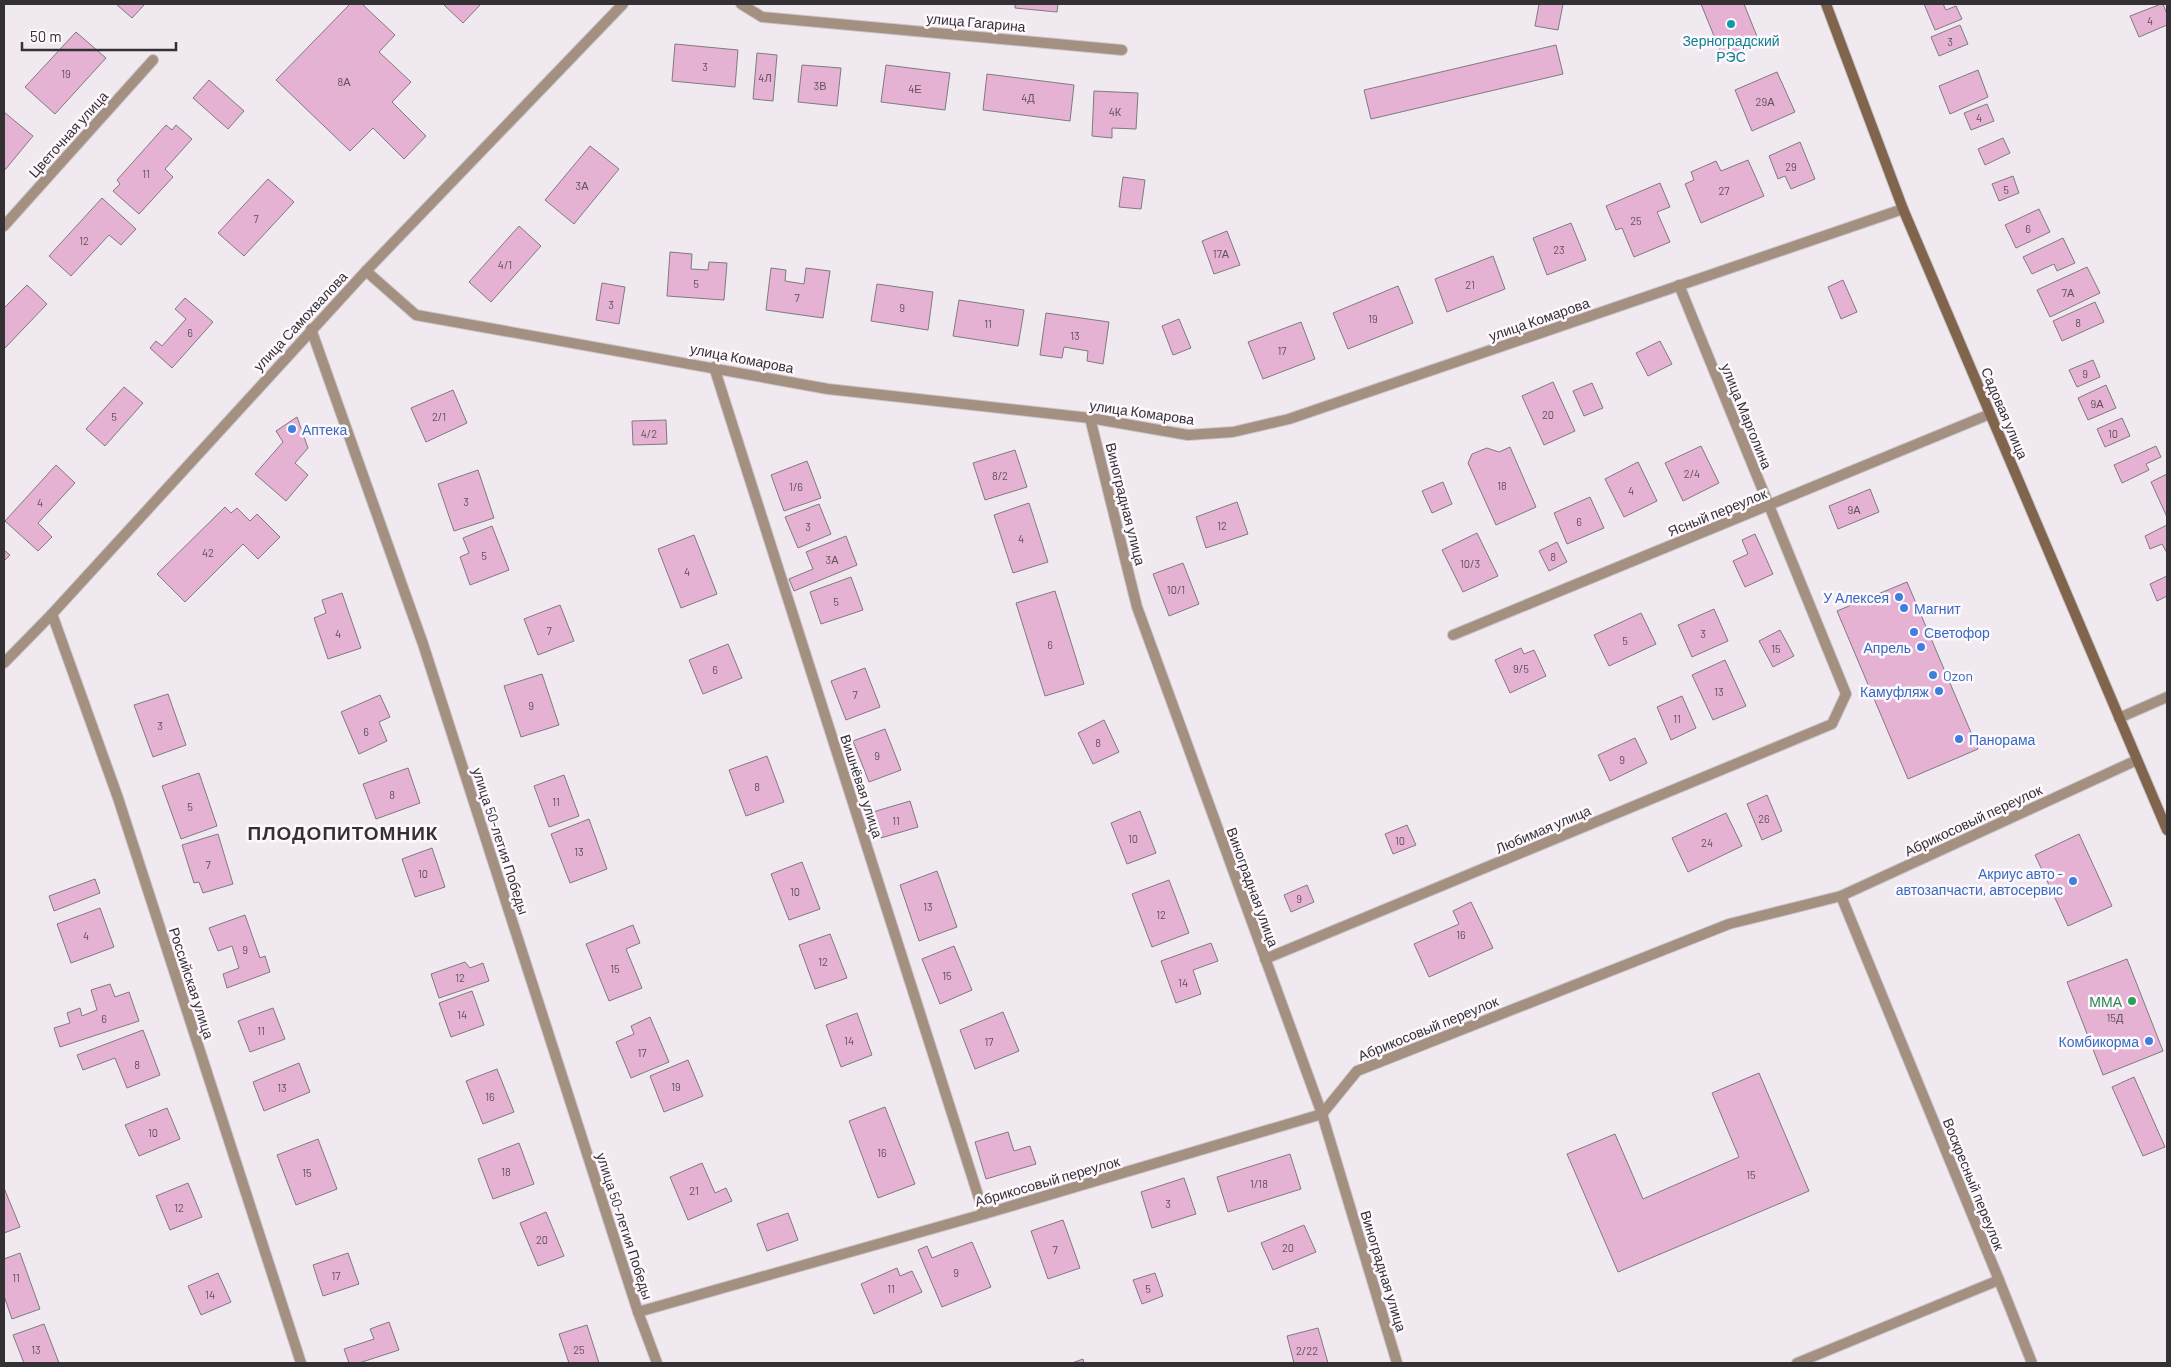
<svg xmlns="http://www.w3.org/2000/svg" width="2171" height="1367" font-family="Barlow,sans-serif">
<rect width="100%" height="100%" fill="#f0eaf0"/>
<g fill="#e6b2d3" stroke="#807a7e">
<polygon points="116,4 145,4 132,18"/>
<polygon points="350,4 362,4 395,35 379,52 411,82 392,102 426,136 404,159 373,128 350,151 276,80"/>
<polygon points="443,4 481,4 463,23"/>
<polygon points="1015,4 1058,4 1057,12 1015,8"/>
<polygon points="1539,4 1563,4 1558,30 1535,26"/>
<polygon points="1701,4 1744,4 1760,44 1723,58"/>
<polygon points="1924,4 1943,4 1946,10 1956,6 1962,19 1935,30"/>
<polygon points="2161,4 2163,4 2167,14 2167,25 2139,37 2130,16"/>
<polygon points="1960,25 1968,44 1939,56 1931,37"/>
<polygon points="76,32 106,58 55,114 25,87"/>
<polygon points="675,44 738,50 735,87 672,81"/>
<polygon points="1556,45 1563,74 1371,119 1364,90"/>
<polygon points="757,53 777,55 773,101 753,99"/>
<polygon points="802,65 841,68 837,106 798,102"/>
<polygon points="886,65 950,73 945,110 881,102"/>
<polygon points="1978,70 1988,97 1950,114 1939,86"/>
<polygon points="1777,72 1795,112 1752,131 1735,90"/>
<polygon points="987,74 1074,85 1070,121 983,110"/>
<polygon points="209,80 244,111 228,129 193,98"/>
<polygon points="1094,91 1138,93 1136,129 1112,128 1112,138 1092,136"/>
<polygon points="1987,104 1994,121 1971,130 1964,113"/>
<polygon points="4,112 33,136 4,171"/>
<polygon points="166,125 172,130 176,125 192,139 165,169 173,177 139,214 113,191 120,184 117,180"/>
<polygon points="2003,138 2010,153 1985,165 1978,149"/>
<polygon points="1800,142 1815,179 1791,189 1785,176 1778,179 1769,156"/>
<polygon points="590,146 619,169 574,224 545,200"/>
<polygon points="1748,160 1764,196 1701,223 1685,184 1694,180 1691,172 1716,161 1721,171"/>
<polygon points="2013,176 2019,193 1999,201 1992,184"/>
<polygon points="1123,177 1145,180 1141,209 1119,207"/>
<polygon points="268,179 294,202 244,256 218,233"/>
<polygon points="1660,183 1670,207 1657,212 1670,242 1634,257 1622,228 1616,230 1606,206"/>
<polygon points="102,198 136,229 121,245 109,235 71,276 49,256"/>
<polygon points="2039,209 2050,232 2016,248 2005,225"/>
<polygon points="1571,223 1586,260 1547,275 1533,238"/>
<polygon points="519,226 541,246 491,302 469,282"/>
<polygon points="1227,231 1240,265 1214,274 1202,241"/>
<polygon points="2063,238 2075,263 2057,271 2054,264 2032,274 2023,257"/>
<polygon points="670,252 692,254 691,269 708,270 709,262 727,263 724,300 667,296"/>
<polygon points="1493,256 1505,289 1447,312 1435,279"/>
<polygon points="2087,267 2100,293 2050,317 2037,290"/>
<polygon points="771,268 786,270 785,281 804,284 806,268 830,271 823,318 766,310"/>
<polygon points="1843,280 1857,312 1841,319 1828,287"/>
<polygon points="602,283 625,287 619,324 596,320"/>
<polygon points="877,284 933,292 928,330 871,321"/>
<polygon points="27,285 47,304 4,349 4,308"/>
<polygon points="1398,286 1413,323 1348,349 1333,313"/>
<polygon points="185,298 213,322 172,368 150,348 156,341 162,346 186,319 175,309"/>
<polygon points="959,300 1024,310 1018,346 953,336"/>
<polygon points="2095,302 2104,322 2062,341 2053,321"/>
<polygon points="1046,313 1109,322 1103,364 1087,361 1088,351 1064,347 1062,358 1040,355"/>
<polygon points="1179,319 1191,348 1173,355 1162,326"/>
<polygon points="1301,322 1315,359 1263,379 1248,342"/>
<polygon points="1660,341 1672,364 1648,376 1636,353"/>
<polygon points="2093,360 2100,377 2077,387 2069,370"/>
<polygon points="1553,382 1575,431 1544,445 1522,396"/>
<polygon points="1592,383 1603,408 1584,416 1573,391"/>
<polygon points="2106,385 2116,408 2088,420 2078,398"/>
<polygon points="124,387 143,403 105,446 86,429"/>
<polygon points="453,390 467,423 426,442 411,408"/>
<polygon points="297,417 308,448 295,463 308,475 286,501 255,474 283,442 276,431"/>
<polygon points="2122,418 2130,436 2105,447 2097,429"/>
<polygon points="666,420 667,444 633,445 632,421"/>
<polygon points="1701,446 1719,483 1683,501 1665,463"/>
<polygon points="2156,446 2161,457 2146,464 2149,470 2122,483 2114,465"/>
<polygon points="1510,447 1536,507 1496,525 1468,463 1472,454 1487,448 1499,452"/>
<polygon points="1015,450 1027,487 985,500 973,463"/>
<polygon points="807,461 821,498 784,511 771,475"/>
<polygon points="1638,462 1657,501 1624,517 1605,479"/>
<polygon points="56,465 75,483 38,523 52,537 38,551 5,521"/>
<polygon points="478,470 494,518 454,531 438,484"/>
<polygon points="2167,474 2167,517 2151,482"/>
<polygon points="1443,482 1452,504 1432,513 1422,491"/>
<polygon points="1870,489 1879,512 1838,529 1829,506"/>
<polygon points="1590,497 1604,528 1567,544 1554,513"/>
<polygon points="1237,502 1248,534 1206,548 1196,517"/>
<polygon points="1029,503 1048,562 1013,573 994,515"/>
<polygon points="819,504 831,534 798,548 785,517"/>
<polygon points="225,507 231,513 237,508 250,521 257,514 280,537 258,559 243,544 185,602 157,574"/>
<polygon points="2167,525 2167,553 2162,544 2150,549 2145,536"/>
<polygon points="492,526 509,570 470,585 460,557 469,553 463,538"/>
<polygon points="1477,533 1498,576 1463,592 1442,550"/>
<polygon points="1755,534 1773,574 1745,587 1733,561 1748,554 1742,540"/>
<polygon points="694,535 717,594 681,608 658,549"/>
<polygon points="846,536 857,565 794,591 789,579 813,569 806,552"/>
<polygon points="1557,542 1567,562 1549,571 1539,551"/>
<polygon points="4,550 10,555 4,561"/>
<polygon points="1183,563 1199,604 1169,616 1153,574"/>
<polygon points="2167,576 2167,596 2157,601 2150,584"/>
<polygon points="851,577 863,610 821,624 810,592"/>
<polygon points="1907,582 1978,749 1908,779 1837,611"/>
<polygon points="1055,591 1084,684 1045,696 1016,603"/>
<polygon points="342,593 361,648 328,659 314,618 326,613 322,600"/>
<polygon points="560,605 574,641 538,655 524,619"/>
<polygon points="1714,609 1728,641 1692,657 1678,625"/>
<polygon points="1641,613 1656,644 1609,666 1594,635"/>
<polygon points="1780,630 1794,656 1773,667 1759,641"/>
<polygon points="728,644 742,678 703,694 689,660"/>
<polygon points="1521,648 1524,654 1534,650 1546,676 1510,693 1495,660"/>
<polygon points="1725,660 1746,706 1713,720 1692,675"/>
<polygon points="865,668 880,707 846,720 831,681"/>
<polygon points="542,674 559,725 521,737 504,686"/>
<polygon points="168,694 186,745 153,757 134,705"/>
<polygon points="380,695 390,717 379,722 387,741 359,754 341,712"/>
<polygon points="1682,696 1696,728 1671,740 1657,707"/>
<polygon points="1104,720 1119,752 1093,764 1078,733"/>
<polygon points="885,729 901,770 869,782 853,741"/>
<polygon points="1635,738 1647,763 1610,781 1598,755"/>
<polygon points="767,756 784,802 746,816 729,770"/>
<polygon points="408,768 420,803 376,819 363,784"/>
<polygon points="199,773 217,826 181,839 162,786"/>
<polygon points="564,775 579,816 549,827 534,786"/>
<polygon points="1767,795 1782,831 1762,840 1747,804"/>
<polygon points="910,801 918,827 881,838 873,812"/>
<polygon points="1140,811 1156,853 1127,864 1111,823"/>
<polygon points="1726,813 1742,846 1688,872 1672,838"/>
<polygon points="589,819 607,869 570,883 551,834"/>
<polygon points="1407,825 1416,845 1393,854 1385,834"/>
<polygon points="218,834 233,884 203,893 199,882 194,883 182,845"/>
<polygon points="2079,834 2112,906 2068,926 2035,855"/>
<polygon points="432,848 445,887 415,897 402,859"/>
<polygon points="802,862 820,909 789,920 771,874"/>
<polygon points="937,871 957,927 919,941 900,885"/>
<polygon points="95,879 100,893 54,911 49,896"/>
<polygon points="1169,880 1189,933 1152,947 1132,894"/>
<polygon points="1307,885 1314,902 1291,912 1284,895"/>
<polygon points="1471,902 1493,948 1429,977 1414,944 1459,924 1453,911"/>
<polygon points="100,908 114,947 71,963 57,924"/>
<polygon points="245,915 260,958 265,956 270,972 227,988 223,974 239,968 232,946 218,951 209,928"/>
<polygon points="633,925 640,943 626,949 642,988 609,1001 586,944"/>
<polygon points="830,934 847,978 815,989 799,945"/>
<polygon points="1211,943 1218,961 1193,970 1201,994 1176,1003 1161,961"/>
<polygon points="954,946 972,990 940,1004 922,959"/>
<polygon points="2127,959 2163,1051 2103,1075 2067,982"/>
<polygon points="465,962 470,968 483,963 489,981 439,998 431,974"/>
<polygon points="110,984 115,997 129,992 139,1021 60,1047 54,1028 70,1023 67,1013 80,1008 82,1016 97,1010 91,990"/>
<polygon points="472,991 484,1025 451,1037 439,1003"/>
<polygon points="273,1008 285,1039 250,1052 238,1021"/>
<polygon points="1003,1012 1019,1051 975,1069 960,1030"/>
<polygon points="857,1013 872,1055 841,1067 826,1025"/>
<polygon points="650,1017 669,1062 631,1078 616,1042 634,1034 631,1026"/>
<polygon points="143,1030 160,1075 127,1088 115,1058 83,1070 77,1055"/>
<polygon points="688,1060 703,1096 664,1112 650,1076"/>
<polygon points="299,1063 310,1092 264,1111 253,1082"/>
<polygon points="497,1069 514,1112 483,1124 466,1081"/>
<polygon points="1759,1073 1809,1191 1618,1272 1567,1154 1615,1134 1643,1199 1739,1157 1712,1093"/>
<polygon points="2134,1077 2165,1147 2143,1156 2112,1087"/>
<polygon points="885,1107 915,1184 878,1198 849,1121"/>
<polygon points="167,1108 180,1139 139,1156 125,1125"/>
<polygon points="1008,1132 1014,1151 1030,1146 1036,1164 986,1179 975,1142"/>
<polygon points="318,1139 337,1189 296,1205 277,1155"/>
<polygon points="519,1143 534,1184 493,1199 478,1159"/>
<polygon points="1290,1154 1301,1189 1228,1212 1217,1177"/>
<polygon points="702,1163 715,1193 726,1188 732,1201 688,1220 670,1177"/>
<polygon points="1184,1178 1196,1214 1152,1228 1141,1192"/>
<polygon points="188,1183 202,1217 170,1230 156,1196"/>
<polygon points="4,1188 20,1227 4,1233"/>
<polygon points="546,1212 564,1256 538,1266 520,1223"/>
<polygon points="788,1213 798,1240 767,1251 757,1224"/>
<polygon points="1063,1220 1080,1268 1048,1279 1031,1231"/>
<polygon points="1304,1225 1316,1252 1273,1270 1261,1243"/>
<polygon points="972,1242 991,1287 942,1307 918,1250 927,1246 932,1258"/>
<polygon points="20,1253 40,1309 12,1319 4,1296 4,1259"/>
<polygon points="348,1253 359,1284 323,1296 313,1265"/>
<polygon points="897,1268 900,1276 912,1271 922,1292 874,1314 861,1284"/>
<polygon points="218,1273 231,1302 201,1315 188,1286"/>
<polygon points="1155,1273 1163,1296 1142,1304 1133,1280"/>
<polygon points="389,1322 399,1350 359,1363 349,1363 344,1349 374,1339 370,1329"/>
<polygon points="44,1324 59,1363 24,1363 13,1335"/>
<polygon points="587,1325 599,1363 569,1363 559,1334"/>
<polygon points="1318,1328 1328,1363 1294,1363 1287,1336"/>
<polygon points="1083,1359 1084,1363 1072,1363"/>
</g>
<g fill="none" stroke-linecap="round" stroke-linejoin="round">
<defs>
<g id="minor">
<polyline points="741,4 762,17 1122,50"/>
<polyline points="4,226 153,60"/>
<polyline points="366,271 416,315 828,389 1090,418 1188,435 1233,432 1289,419 1903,209"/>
<polyline points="311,329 423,644 638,1312 657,1363"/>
<polyline points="714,367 984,1214"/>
<polyline points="1090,418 1137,607 1322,1114 1397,1363"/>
<polyline points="52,614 118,798 301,1363"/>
<polyline points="1453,635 1990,414"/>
<polyline points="4,663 52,614 366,271 623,4"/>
<polyline points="2119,718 2167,697"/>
<polyline points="1265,959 1832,724 1846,694 1679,285"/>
<polyline points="1999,1280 2032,1363"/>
<polyline points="638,1312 984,1214 1322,1114 1357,1071 1729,924 1841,896 2137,760"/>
<polyline points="1797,1363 1999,1280 1841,896"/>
</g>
<polyline id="secondary" points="1826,4 1903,209 2167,830"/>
</defs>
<use href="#minor" stroke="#cac5ca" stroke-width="12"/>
<use href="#secondary" stroke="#cac5ca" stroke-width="12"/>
<use href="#minor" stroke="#a49080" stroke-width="10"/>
<use href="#secondary" stroke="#80644c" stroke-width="10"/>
</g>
<circle fill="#0f9aa8" stroke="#fef8fe" stroke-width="2" cx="1731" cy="24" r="5"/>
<g fill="#3f7fe0" stroke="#fef8fe" stroke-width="2">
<circle cx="292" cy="429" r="5"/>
<circle cx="1899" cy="597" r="5"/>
<circle cx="1904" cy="608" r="5"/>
<circle cx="1914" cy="632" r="5"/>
<circle cx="1921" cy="647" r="5"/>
<circle cx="1933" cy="675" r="5"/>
<circle cx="1939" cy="691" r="5"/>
<circle cx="1959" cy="739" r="5"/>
<circle cx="2073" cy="881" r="5"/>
<circle cx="2149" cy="1041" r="5"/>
</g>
<circle fill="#2e9e5b" stroke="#fef8fe" stroke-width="2" cx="2132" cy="1001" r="5"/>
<g text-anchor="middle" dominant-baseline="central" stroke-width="5" stroke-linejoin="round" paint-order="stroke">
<g font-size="11" fill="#60515b">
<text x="2150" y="20">4</text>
<text x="1950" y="41">3</text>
<text x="705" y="66">3</text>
<text x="66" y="73">19</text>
<text x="765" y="77">4Л</text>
<text x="344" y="81">8А</text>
<text x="820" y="85">3В</text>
<text x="915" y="88">4Е</text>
<text x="1028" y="97">4Д</text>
<text x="1765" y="101">29А</text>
<text x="1115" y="111">4К</text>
<text x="1979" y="117">4</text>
<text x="1791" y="166">29</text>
<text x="146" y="173">11</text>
<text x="582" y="185">3А</text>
<text x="2006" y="189">5</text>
<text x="1724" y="190">27</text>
<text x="256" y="218">7</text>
<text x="1636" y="220">25</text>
<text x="2028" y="228">6</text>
<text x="84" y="240">12</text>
<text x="1559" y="249">23</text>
<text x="1221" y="253">17А</text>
<text x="505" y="264">4/1</text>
<text x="696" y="283">5</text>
<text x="1470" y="284">21</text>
<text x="2068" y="292">7А</text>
<text x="797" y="297">7</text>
<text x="611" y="304">3</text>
<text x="902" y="307">9</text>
<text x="1373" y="318">19</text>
<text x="2078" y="322">8</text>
<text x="988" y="323">11</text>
<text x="190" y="332">6</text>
<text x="1075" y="335">13</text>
<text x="1282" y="350">17</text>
<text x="2085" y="373">9</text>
<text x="2097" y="403">9А</text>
<text x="1548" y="414">20</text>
<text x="114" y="416">5</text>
<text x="439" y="416">2/1</text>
<text x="649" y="433">4/2</text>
<text x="2113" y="433">10</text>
<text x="1692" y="473">2/4</text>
<text x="1000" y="475">8/2</text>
<text x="1502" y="485">18</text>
<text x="796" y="486">1/6</text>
<text x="1631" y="490">4</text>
<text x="466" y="501">3</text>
<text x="40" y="502">4</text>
<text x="1854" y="509">9А</text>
<text x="1579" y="521">6</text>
<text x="1222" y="525">12</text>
<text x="808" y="526">3</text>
<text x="1021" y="538">4</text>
<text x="208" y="552">42</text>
<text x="484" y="555">5</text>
<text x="1553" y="556">8</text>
<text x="832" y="559">3А</text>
<text x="1470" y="563">10/3</text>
<text x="687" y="571">4</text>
<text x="1176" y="589">10/1</text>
<text x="836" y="601">5</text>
<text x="549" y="630">7</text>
<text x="338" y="633">4</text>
<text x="1703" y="633">3</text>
<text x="1625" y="640">5</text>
<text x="1050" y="644">6</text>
<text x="1776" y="648">15</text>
<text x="1521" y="668">9/5</text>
<text x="715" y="669">6</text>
<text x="1719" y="691">13</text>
<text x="855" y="694">7</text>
<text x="531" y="705">9</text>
<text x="1677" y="718">11</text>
<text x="160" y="725">3</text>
<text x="366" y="731">6</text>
<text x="1098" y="742">8</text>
<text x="877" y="755">9</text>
<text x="1622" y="759">9</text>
<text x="757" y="786">8</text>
<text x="392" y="794">8</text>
<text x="556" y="801">11</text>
<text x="190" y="806">5</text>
<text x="1764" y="818">26</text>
<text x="896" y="820">11</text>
<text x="1133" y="838">10</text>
<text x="1400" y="840">10</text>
<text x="1707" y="842">24</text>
<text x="579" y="851">13</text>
<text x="208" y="864">7</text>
<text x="423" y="873">10</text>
<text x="795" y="891">10</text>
<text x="1299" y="898">9</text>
<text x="928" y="906">13</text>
<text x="1161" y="914">12</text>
<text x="1461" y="934">16</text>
<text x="86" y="935">4</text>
<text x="245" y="949">9</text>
<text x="823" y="961">12</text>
<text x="615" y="968">15</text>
<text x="947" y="975">15</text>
<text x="460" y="977">12</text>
<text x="1183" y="982">14</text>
<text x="462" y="1014">14</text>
<text x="2115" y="1017">15Д</text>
<text x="104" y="1018">6</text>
<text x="261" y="1030">11</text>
<text x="849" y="1040">14</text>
<text x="989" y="1041">17</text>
<text x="642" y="1052">17</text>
<text x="137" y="1064">8</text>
<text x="676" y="1086">19</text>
<text x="282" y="1087">13</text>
<text x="490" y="1096">16</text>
<text x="153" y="1132">10</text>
<text x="882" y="1152">16</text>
<text x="506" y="1171">18</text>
<text x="307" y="1172">15</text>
<text x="1751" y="1174">15</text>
<text x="1259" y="1183">1/18</text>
<text x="694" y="1190">21</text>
<text x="1168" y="1203">3</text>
<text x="179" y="1207">12</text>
<text x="542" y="1239">20</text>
<text x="1288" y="1247">20</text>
<text x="1055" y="1249">7</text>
<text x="956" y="1272">9</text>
<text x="336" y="1275">17</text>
<text x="16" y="1277">11</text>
<text x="891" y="1288">11</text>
<text x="1148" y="1288">5</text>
<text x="210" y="1294">14</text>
<text x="36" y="1349">13</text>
<text x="579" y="1349">25</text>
<text x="1307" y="1350">2/22</text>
</g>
<g font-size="14" fill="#333133" stroke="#fef8fe">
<text transform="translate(976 22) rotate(5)">улица Гагарина</text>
<text transform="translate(68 134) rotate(-48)">Цветочная улица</text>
<text transform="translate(1539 319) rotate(-19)">улица Комарова</text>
<text transform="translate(300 321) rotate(-47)">улица Самохвалова</text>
<text transform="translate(742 358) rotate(11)">улица Комарова</text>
<text transform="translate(1142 412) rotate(8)">улица Комарова</text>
<text transform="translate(2005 413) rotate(67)">Садовая улица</text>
<text transform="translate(1747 416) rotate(68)">улица Марголина</text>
<text transform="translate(1126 504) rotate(76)">Виноградная улица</text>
<text transform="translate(1717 512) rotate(-22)">Ясный переулок</text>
<text transform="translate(862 786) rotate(72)">Вишнёвая улица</text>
<text transform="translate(1973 820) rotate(-25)">Абрикосовый переулок</text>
<text transform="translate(1543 829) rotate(-23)">Любимая улица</text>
<text transform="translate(501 841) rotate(72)">улица 50-летия Победы</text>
<text transform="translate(1253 887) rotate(70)">Виноградная улица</text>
<text transform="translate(192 983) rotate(72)">Российская улица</text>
<text transform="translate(1428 1028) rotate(-22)">Абрикосовый переулок</text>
<text transform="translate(1047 1181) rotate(-16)">Абрикосовый переулок</text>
<text transform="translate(1974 1184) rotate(68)">Воскресный переулок</text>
<text transform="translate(625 1226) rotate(72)">улица 50-летия Победы</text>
<text transform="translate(1384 1271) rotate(73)">Виноградная улица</text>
</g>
<g font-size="14" fill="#0d838f" stroke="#fef8fe">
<text x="1731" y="40">Зерноградский<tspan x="1731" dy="16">РЭС</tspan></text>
</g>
<g font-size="14" fill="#366cbe" stroke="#fef8fe" text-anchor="start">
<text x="302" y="429">Аптека</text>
<text x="1889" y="597" text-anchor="end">У Алексея</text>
<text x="1914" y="608">Магнит</text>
<text x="1924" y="632">Светофор</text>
<text x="1911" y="647" text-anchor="end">Апрель</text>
<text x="1943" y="675">Ozon</text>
<text x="1929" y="691" text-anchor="end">Камуфляж</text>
<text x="1969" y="739">Панорама</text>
<text x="2063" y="873" text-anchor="end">Акриус авто -<tspan x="2063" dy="16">автозапчасти, автосервис</tspan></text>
<text x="2139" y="1041" text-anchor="end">Комбикорма</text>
</g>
<g font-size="14" fill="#27864d" stroke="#fef8fe" text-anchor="end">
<text x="2122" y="1001">ММА</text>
</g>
<g font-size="19" font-weight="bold" letter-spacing="1" fill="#333133" stroke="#fef8fe">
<text x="343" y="832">ПЛОДОПИТОМНИК</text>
</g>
</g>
<rect width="2171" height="1367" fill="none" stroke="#333133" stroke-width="10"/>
<path d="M22 42v8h154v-8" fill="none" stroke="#333133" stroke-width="2.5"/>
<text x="30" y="42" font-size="15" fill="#333133" stroke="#fef8fe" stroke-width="4" paint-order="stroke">50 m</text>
</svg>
